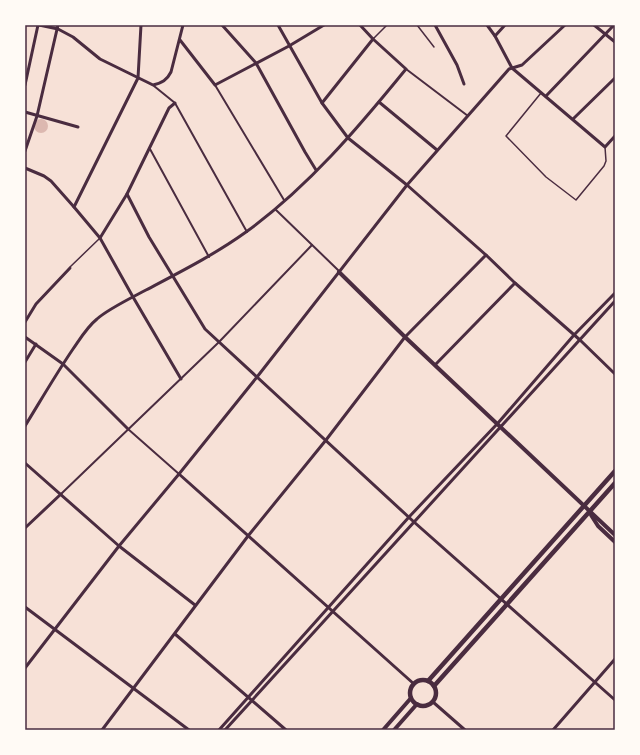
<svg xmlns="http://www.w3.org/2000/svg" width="640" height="755" font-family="Rubik,sans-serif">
<rect width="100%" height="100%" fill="#f7e1d7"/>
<circle fill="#dcb8b0" cx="41" cy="126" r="7"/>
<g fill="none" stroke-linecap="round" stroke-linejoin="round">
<g stroke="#4a2c40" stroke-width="1.5">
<polyline points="417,25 434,47"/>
<polyline points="373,39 387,25"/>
<polyline points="541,93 506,136 546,177 576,200 604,166 606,161 605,147"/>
<polyline points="70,267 99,239"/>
</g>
<g stroke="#4a2c40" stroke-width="2">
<polyline points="406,69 468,116"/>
<polyline points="215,85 284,200"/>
<polyline points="154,86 175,103 247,232"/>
<polyline points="150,149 209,257"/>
<polyline points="275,209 339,271"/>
<polyline points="128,429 179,474"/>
<polyline points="61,494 219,342 312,245"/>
</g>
<g stroke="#4a2c40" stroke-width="3">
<path d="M39 25 58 29 73 37 100 59 153 85C162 83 167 80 171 72L183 25"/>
<polyline points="222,25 256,63 305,152 316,170"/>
<polyline points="278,25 322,103 348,138 407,185 486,255 515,283 580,340 615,374"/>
<polyline points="435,25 457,65 464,84"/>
<polyline points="487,25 495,36 512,68 605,147 615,136"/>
<polyline points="594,25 615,42"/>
<polyline points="495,36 505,25"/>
<polyline points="180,40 215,85 289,46 324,25"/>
<polyline points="25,85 38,25"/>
<polyline points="546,96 614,25"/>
<polyline points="379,102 437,150"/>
<polyline points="322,103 373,39"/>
<polyline points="25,112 78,127"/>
<polyline points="573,119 615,78"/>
<polyline points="25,151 37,116 58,25"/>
<polyline points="25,168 44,176 51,181 74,207 100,238 133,297 181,379"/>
<polyline points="127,194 149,237 205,329 414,522 615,700"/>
<polyline points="74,207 138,78 141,25"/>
<polyline points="100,238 127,194 169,108 175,103"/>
<polyline points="25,322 36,304 70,268"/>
<polyline points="25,337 63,364 128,429"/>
<polyline points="25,362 36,344"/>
<polyline points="435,365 515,283"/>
<path d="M25 426C41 400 56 374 73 349 80 339 87 327 97 319 108 309 133 297 146 290 180 272 214 255 246 232 308 187 358 128 406 69L373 39 360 25"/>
<polyline points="25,463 119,546 195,605"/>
<polyline points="179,474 414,684"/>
<polyline points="25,528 61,494"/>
<polyline points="25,607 189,730"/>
<polyline points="175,634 286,730"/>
<polyline points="25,668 119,546 179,474 257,377 407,185 509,69 522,65 565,25"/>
<polyline points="433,702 465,730"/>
<polyline points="102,730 248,536 326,440 405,337 486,255"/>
<polyline points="219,730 409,517 498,423 574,335 615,293"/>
<polyline points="225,730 615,301"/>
<polyline points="553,730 615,659"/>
</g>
<g stroke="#4a2c40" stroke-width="4">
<polyline points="339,272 405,337 615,535"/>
<polyline points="591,515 598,526 615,542"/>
<polyline points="383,730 411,698"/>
<polyline points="394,730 417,704"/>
</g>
<g stroke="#4a2c40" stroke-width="4.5">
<circle cx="423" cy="693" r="13"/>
<polyline points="428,681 615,471"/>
<polyline points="434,686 615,483"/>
</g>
</g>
<rect width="640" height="755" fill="none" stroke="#fffaf5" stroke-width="52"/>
<rect x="26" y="26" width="588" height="703" fill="none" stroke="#4a2c40" stroke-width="1.5"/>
</svg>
